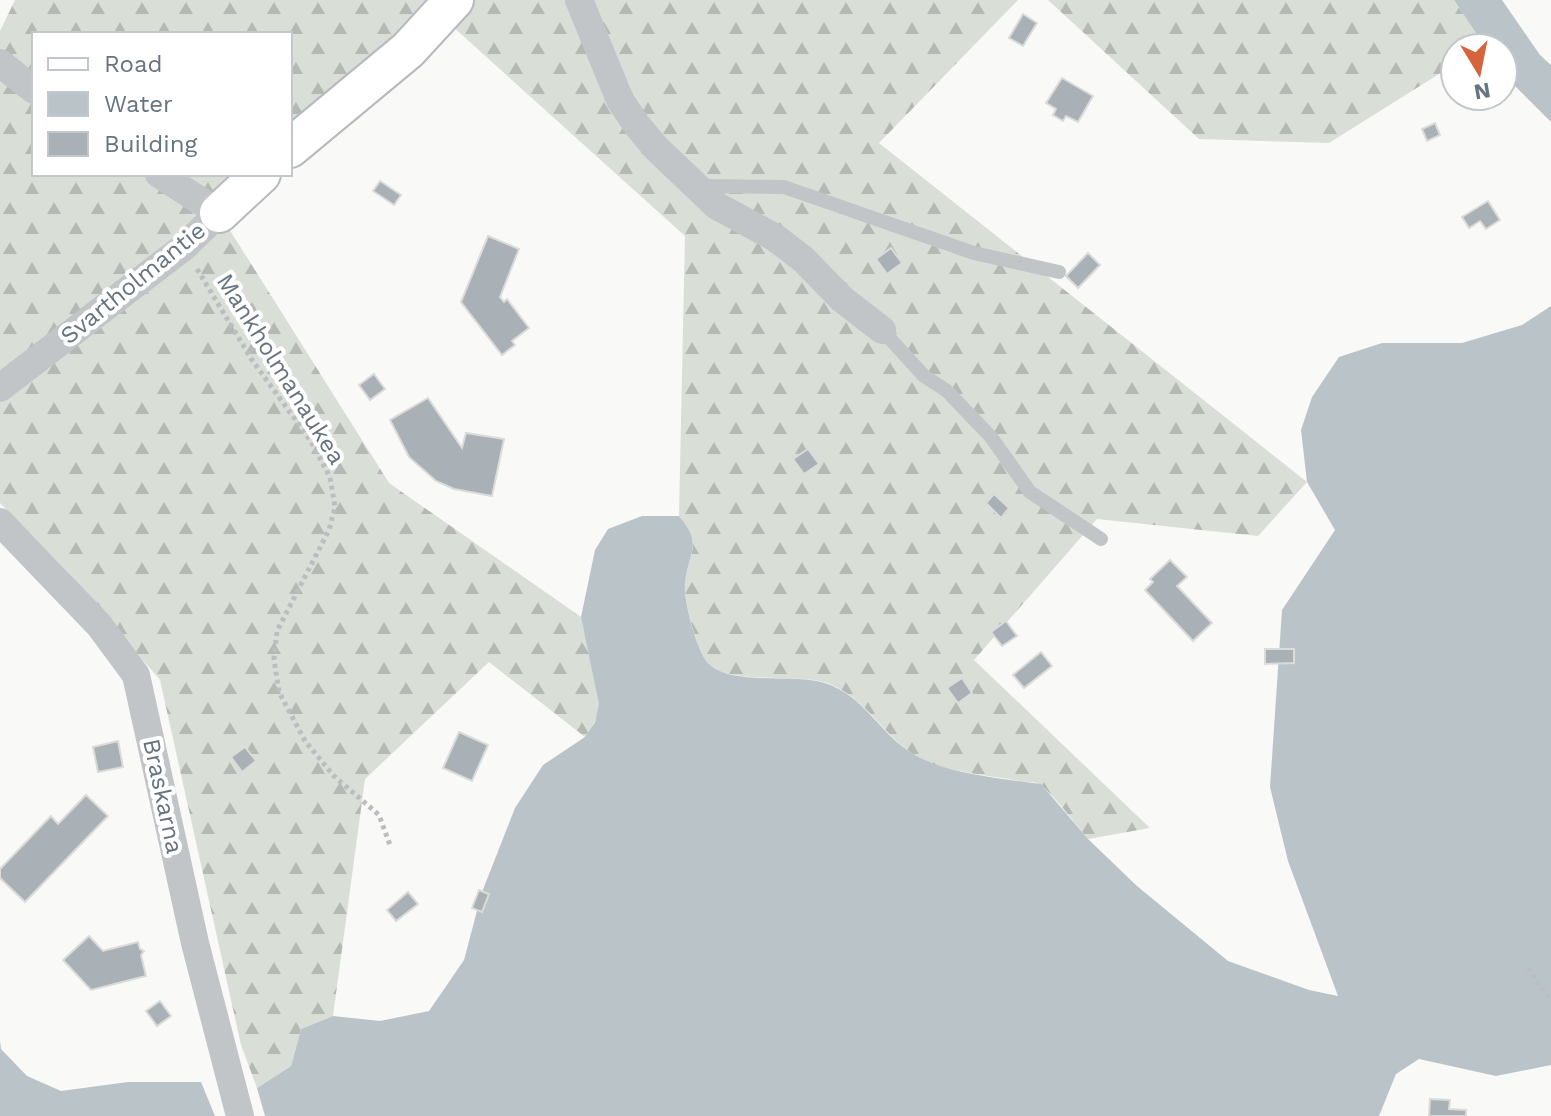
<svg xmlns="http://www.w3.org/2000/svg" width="1551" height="1116" font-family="'Work Sans',sans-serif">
<defs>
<pattern id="forest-firs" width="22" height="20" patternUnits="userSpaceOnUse" patternTransform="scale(2)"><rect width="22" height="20" fill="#d9ded7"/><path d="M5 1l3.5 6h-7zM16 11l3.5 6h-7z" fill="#b4b9b4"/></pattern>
</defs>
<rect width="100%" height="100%" fill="#f9f9f7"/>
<g fill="url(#forest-firs)">
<path d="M15 0H1018L879 143 1307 482 1258 536 1097 519 974 660 1150 828 1088 839C1079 828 1049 789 1039 784 1033 781 1023 782 1015 780 991 776 942 771 921 759 885 740 867 697 827 683 797 673 729 685 709 664 697 652 683 600 685 583 688 552 704 545 679 516L685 236 441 16 290 152V34H34V174H264L219 213 389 483 581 617C585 640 601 687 599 707 597 719 592 727 585 737L489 662 365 779 333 1016 301 1029 291 1066 257 1088 241 1045 160 680 63 567 0 503V31Z"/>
<polygon points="1048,0 1454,0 1485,46 1455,48 1455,64 1329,143 1199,139"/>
</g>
<g fill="#bac4c8">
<polygon points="1454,0 1502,0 1540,55 1551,65 1551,122 1503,74 1503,48 1486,48"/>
<path d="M1551 306V1065L1496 1076 1419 1059 1396 1074 1379 1116H265L257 1088 291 1066 301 1029 333 1016 380 1021 429 1011 464 960 482 892 515 808 543 765 585 737 595 722 599 704 581 617 595 550 608 529 642 516H679C704 545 688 552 685 583 683 600 697 653 709 664 733 687 796 672 828 684 863 697 878 729 907 750 940 774 1000 778 1041 784L1088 839 1137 886 1228 961 1309 990 1338 996 1288 861 1270 787 1282 610 1335 530 1307 482 1301 430 1312 397 1339 357 1382 343H1462L1522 325Z"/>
<polygon points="0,1041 1,1049 27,1076 61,1091 128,1082 201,1082 215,1116 0,1116"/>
</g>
<g fill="#a9b0b6" stroke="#dbdbd9" stroke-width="2">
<polygon points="1023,14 1037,23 1023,46 1009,38"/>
<polygon points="1062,78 1093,96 1078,122 1066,116 1063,121 1053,115 1056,109 1046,103"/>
<polygon points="1435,123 1440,135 1427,141 1422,129"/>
<polygon points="380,181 401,195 394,205 373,191"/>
<polygon points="1488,201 1500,220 1486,229 1480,221 1469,228 1462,217"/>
<polygon points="488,236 519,249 500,297 504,302 507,299 529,328 512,341 515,345 502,355 461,302"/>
<polygon points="891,248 902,263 887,274 876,259"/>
<polygon points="1088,253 1100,265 1078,288 1066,276"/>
<polygon points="374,374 385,389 370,400 359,385"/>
<polygon points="428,398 462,448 466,433 504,439 492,496 454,489 436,481 409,457 390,420"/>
<polygon points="808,449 819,464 804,474 793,459"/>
<polygon points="994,494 1009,508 1001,518 986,503"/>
<polygon points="1170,560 1187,577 1177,586 1212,623 1193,641 1145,590 1153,582 1150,579"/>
<polygon points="1006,621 1017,636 1002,646 991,632"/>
<polygon points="1265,649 1294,649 1294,663 1265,664"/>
<polygon points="1041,652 1052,666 1024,688 1013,675"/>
<polygon points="962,678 972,693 958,703 947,688"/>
<polygon points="459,732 488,745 472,781 443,768"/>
<polygon points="118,741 123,767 98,772 93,747"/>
<polygon points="245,747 256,761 242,772 231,757"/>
<polygon points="86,795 108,816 25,902 0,878 0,869 51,816 58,824"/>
<polygon points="479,890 489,894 482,912 472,908"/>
<polygon points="408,892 418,904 396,921 387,910"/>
<polygon points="89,936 103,951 138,942 140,949 144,951 141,955 146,976 91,990 63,960"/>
<polygon points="160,1001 171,1016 157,1026 146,1011"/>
<polygon points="1430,1099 1450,1100 1449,1109 1466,1110 1466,1116 1429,1116"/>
</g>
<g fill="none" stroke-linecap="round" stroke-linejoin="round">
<defs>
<g id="secondary">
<polyline points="290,148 408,50 454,0"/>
<polyline points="219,213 261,174"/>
</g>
</defs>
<use href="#secondary" stroke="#b6babf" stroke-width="42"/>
<g stroke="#bbbec0" stroke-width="5" stroke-dasharray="4 4" stroke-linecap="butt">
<polyline points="197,269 252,360 310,440 330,477 335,507 329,530 277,631 274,659 279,692 305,741 334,776 379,815 390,845"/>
<polyline points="1550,307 1551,309"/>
<polyline points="1528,968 1551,1001"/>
</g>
<g stroke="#c1c5c8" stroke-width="14">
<polyline points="697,186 784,187 974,253 1059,272"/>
<polyline points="882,330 924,376 947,391 991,437 1030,492 1101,539"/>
</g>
<g stroke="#c1c5c8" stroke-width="28">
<polyline points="579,0 620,100 636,124 656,148 717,206 774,237 803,259 842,299 882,330"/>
<polyline points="0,63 34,90"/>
<polyline points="0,388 184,247 219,213 159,174"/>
<polyline points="0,522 99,625 136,675 195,943 240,1116"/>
</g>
<use href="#secondary" stroke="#fff" stroke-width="38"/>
</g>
<g text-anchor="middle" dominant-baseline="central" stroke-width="8" stroke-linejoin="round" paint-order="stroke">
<g font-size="24" fill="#667480" stroke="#fff">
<text transform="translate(133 283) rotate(-39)">Svartholmantie</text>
<text transform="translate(281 369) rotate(58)">Mankholmanaukea</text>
<text transform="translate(163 796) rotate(78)">Braskarna</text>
</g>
</g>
<rect x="32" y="32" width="260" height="144" fill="#ffffff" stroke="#c2c7cc" stroke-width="2"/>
<rect x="48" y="58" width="40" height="12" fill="#ffffff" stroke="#c2c7cc" stroke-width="2"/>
<text x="104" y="72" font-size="24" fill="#667480">Road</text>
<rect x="48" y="92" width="40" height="24" fill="#bac4c8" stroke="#c2c7cc" stroke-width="2"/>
<text x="104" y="112" font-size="24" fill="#667480">Water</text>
<rect x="48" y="132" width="40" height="24" fill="#a9b0b6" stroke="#c2c7cc" stroke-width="2"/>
<text x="104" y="152" font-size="24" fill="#667480">Building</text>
<g transform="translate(1479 72) rotate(170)"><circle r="38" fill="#ffffff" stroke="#c2c7cc" stroke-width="2"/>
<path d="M0-6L14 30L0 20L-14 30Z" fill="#d5643c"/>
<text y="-12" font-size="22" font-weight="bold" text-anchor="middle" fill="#667480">N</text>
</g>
</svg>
